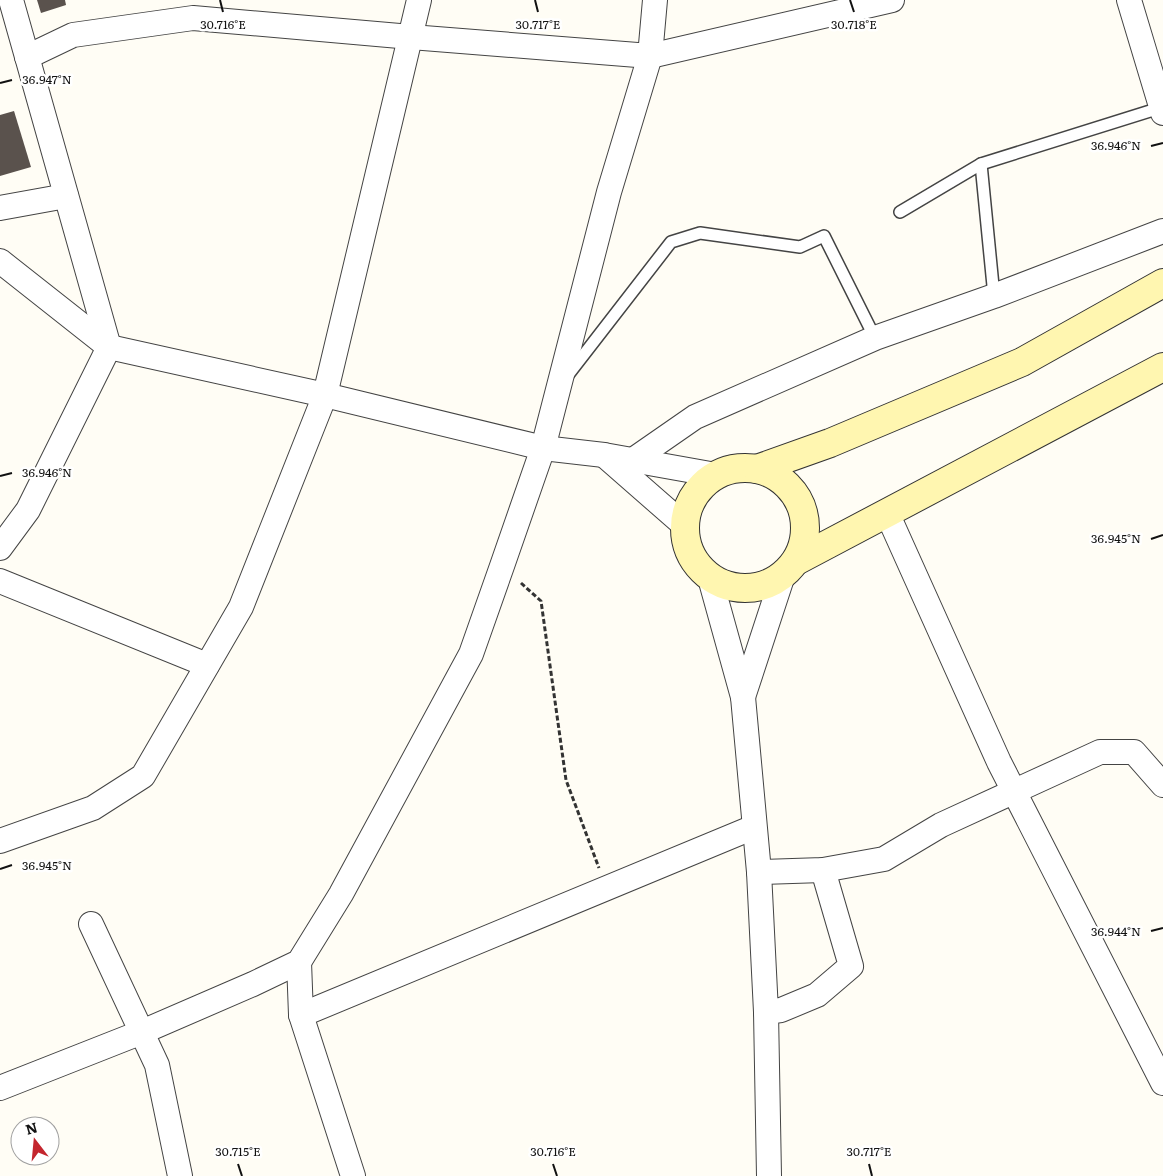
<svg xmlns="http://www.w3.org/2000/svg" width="1163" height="1176" font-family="Literata,serif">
<rect width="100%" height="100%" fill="#fffdf5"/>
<g fill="#5a524d">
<polygon points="37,0 65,0 66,5 41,13"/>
<polygon points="14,111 31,167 0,176 0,115"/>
</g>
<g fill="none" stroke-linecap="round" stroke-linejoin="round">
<defs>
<g id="lane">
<polyline points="981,164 994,296"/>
<polyline points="900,212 981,164 1163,107"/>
<polyline points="568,375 671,242 700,233 800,247 824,236 875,338"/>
</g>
<g id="street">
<polyline points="1129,0 1163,113"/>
<polyline points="27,57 73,35 193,18 411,37 650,56 892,0"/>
<polyline points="0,208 66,196"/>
<polyline points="0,261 109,347 325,395 543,448 604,455 716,475"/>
<polyline points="604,455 684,525"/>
<polyline points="633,460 695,417 875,338 994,296 1163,231"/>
<polyline points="887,513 999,762 1163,1083"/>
<polyline points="0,548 28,510 109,347 11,0"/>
<polyline points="710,578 743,697 759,872 766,1012 769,1176"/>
<polyline points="0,581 207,665"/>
<polyline points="743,697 783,575"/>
<polyline points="0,841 93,808 143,776 241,607 325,395 419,0"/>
<polyline points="759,872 823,870 884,859 941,825 1100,752 1134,752 1163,785"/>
<polyline points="91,924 157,1065 180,1176"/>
<polyline points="299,962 301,1015 353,1176"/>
<polyline points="766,1012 781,1010 817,995 851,966 823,870"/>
<polyline points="301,1015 754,827"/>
<polyline points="0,1088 142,1032 253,984 299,962 341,894 471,654 502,566 543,448 609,192 650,56 655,0"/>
</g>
<g id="secondary">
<circle cx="745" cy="528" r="60"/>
<polyline points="757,469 830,443 1022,362 1163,283"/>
<polyline points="796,561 1163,367"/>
</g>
</defs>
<use href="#lane" stroke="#444" stroke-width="14"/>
<use href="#street" stroke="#444" stroke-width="26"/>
<use href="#secondary" stroke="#333" stroke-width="30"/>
<polyline stroke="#333" stroke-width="3" stroke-dasharray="5 2.5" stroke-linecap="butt" points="521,583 541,601 566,780 599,868"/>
<use href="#lane" stroke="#fff" stroke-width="11"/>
<use href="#street" stroke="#fff" stroke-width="24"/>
<use href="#secondary" stroke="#fff6b0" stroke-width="28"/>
</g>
<path fill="none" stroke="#111" stroke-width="2" d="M220 0 223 12M535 0 538 12M850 0 854 12M0 83 12 80M1151 146 1163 143M0 476 12 473M1151 539 1163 535M0 869 12 865M1151 931 1163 928M238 1164 242 1176M553 1164 557 1176M869 1164 872 1176"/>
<g font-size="12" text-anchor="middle" fill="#111" stroke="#fff" stroke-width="5" stroke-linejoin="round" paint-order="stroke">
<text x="223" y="29">30.716°E</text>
<text x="538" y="29">30.717°E</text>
<text x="854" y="29">30.718°E</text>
<text x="47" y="84">36.947°N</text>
<text x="1116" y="150">36.946°N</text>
<text x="47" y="477">36.946°N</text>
<text x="1116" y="543">36.945°N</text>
<text x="47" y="870">36.945°N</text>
<text x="1116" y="936">36.944°N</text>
<text x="238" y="1156">30.715°E</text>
<text x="553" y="1156">30.716°E</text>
<text x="869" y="1156">30.717°E</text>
</g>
<g transform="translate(35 1141) rotate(344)"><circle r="24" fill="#ffffff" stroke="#a0a0a0"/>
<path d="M0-4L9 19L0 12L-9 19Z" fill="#c4262e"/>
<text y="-8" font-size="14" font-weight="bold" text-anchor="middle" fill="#111111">N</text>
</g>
</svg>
